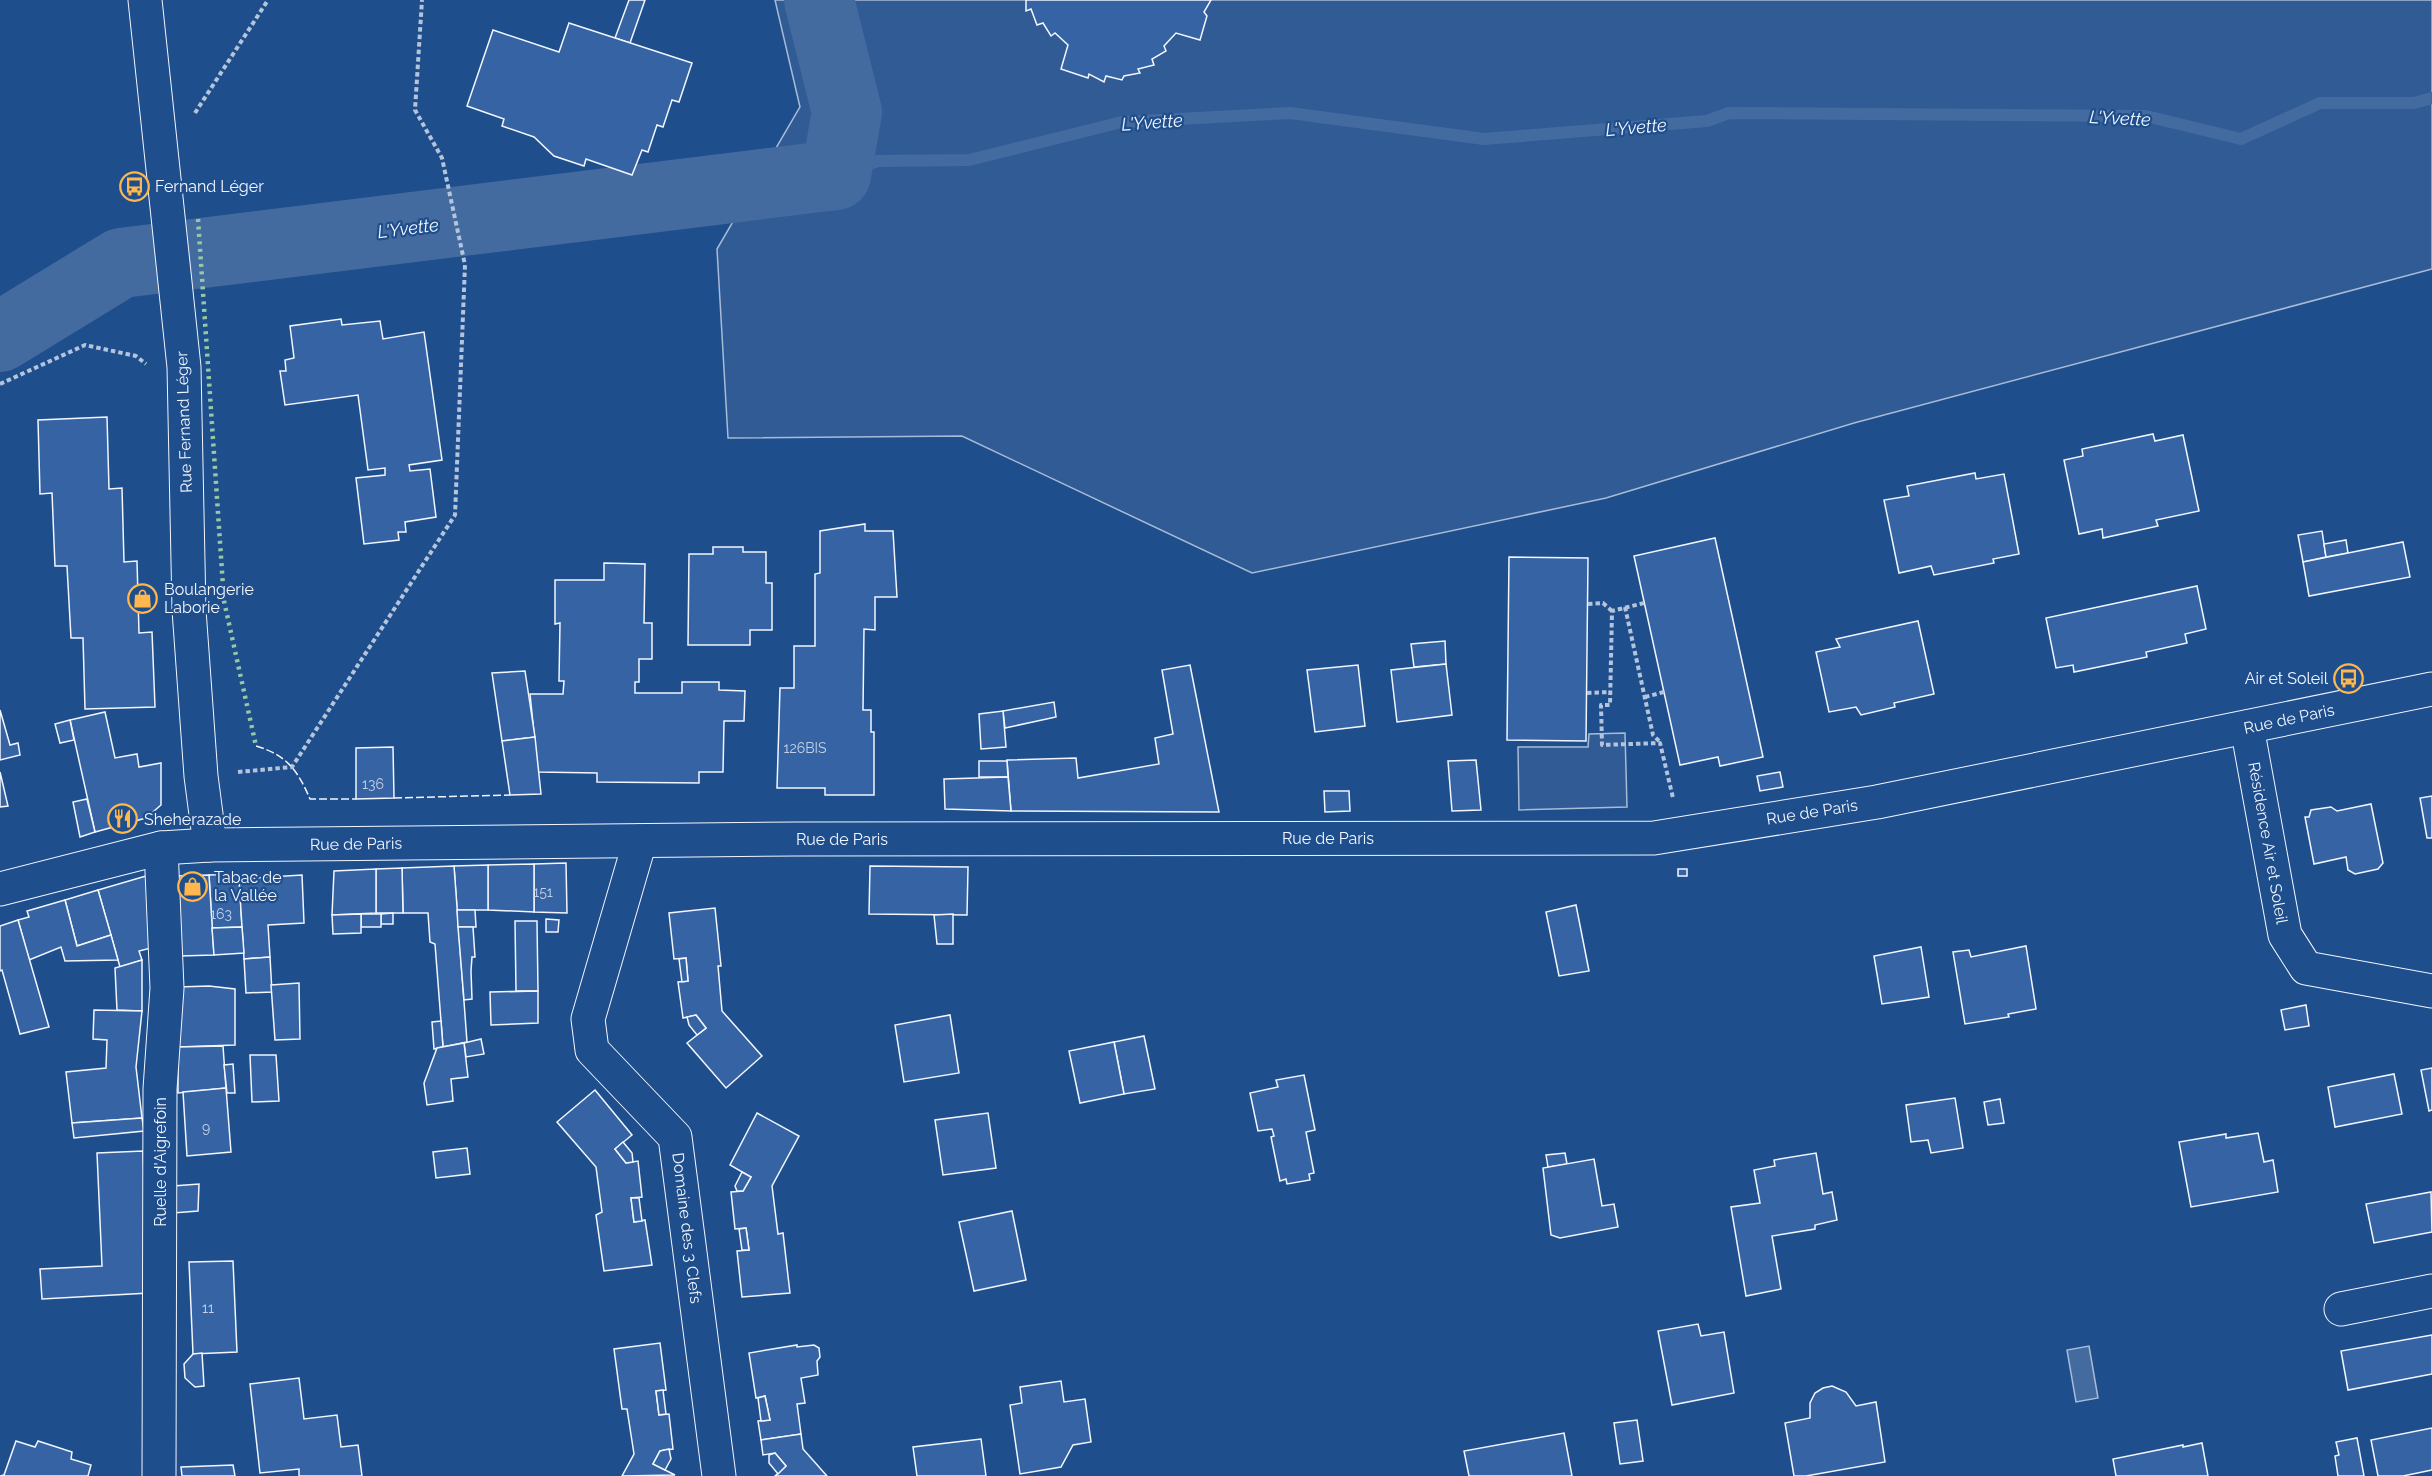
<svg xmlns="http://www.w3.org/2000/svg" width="2432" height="1476" font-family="Raleway,sans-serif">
<rect width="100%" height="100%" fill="#1f4e8c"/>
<g fill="#305b95" stroke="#a8bbd7" stroke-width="1.5">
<polygon points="775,0 2432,0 2432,269 1854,423 1606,498 1252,573 962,436 728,438 717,249 800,107"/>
<polygon points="1625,733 1627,807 1519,810 1518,747 1588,747 1589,734"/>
</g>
<polygon fill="#446ba0" stroke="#a8bbd7" stroke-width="1.5" points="2089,1346 2098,1398 2076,1402 2067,1350"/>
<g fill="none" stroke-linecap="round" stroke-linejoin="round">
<polyline stroke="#446ba0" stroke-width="12" points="836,175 878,161 969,160 1122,122 1290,113 1484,139 1707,121 1729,113 2146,116 2241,139 2320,103 2414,103 2432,98"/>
<polyline stroke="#446ba0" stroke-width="70" points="0,337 121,263 836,175 847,112 819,0"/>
</g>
<g fill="#3563a3" stroke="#f2f6ff" stroke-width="1.5">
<polygon points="629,0 645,0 630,43 615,38"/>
<polygon points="1026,0 1211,0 1204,12 1207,16 1200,40 1176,33 1164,46 1166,51 1152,59 1154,65 1138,69 1140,73 1124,76 1122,80 1106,76 1104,82 1089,74 1088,78 1061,69 1068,45 1055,33 1051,36 1043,23 1037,25 1031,9 1026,11"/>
<polygon points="569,23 692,63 679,102 672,100 663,127 657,125 648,152 642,150 632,175 586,159 584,166 554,156 534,137 502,126 504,119 467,106 493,30 559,52"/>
<polygon points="341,319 342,325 380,321 383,339 424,332 442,460 409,465 410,471 430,469 436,517 405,522 406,532 398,532 399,540 364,544 356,478 385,475 385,468 368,470 358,395 285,405 280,371 286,371 285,360 294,358 290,326"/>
<polygon points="107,417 109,489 122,488 124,562 137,561 139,633 152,632 155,707 85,709 83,638 71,638 67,566 55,566 52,493 40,494 38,420"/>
<polygon points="2153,434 2155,441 2183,435 2199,511 2156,520 2158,526 2103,538 2102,529 2079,534 2064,460 2083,456 2082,449"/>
<polygon points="1975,473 1976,479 2004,474 2019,554 1993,559 1994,563 1934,575 1931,566 1899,573 1884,500 1909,496 1907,486"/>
<polygon points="865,524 865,531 893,531 897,597 875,597 875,630 864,629 863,710 871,710 871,732 874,732 874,795 825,795 825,788 777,788 780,688 794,688 794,646 815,646 815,574 820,573 820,531"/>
<polygon points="2322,531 2326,557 2303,562 2298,535"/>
<polygon points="1715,538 1763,757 1720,766 1718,757 1680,765 1634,556"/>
<polygon points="2346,540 2348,553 2326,557 2324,544"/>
<polygon points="2403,542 2410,577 2309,596 2303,562"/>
<polygon points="713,547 743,547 743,552 766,552 766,583 772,583 772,630 750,630 750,645 688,645 689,554 713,554"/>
<polygon points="1509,557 1588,558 1586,741 1507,740"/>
<polygon points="604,563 645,564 644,623 652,623 652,659 639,659 639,682 635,682 635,693 682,693 682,682 719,682 719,690 745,691 744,721 724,721 723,772 699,772 699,783 597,782 597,773 538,772 530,694 563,694 564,681 559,681 560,623 555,624 555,580 604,580"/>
<polygon points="2197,586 2206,629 2185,634 2187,643 2146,652 2147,657 2074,672 2073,665 2056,668 2046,618"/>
<polygon points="1918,621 1934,694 1894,703 1895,707 1861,715 1856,707 1829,712 1816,652 1840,647 1836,639"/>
<polygon points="1445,641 1446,664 1414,667 1411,644"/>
<polygon points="1446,664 1452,715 1397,722 1391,670"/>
<polygon points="1190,665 1219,812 1011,811 1007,760 1076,758 1078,778 1159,764 1155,738 1173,734 1162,670"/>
<polygon points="1358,665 1365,726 1315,732 1307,670"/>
<polygon points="525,671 535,737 502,741 492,673"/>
<polygon points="1054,702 1056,717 1005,728 1003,711"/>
<polygon points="0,710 10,745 18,743 20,755 0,760"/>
<polygon points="1003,711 1006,747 981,749 979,714"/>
<polygon points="105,712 115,758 137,754 139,767 161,763 161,805 146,818 95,832 70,720"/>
<polygon points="70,720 74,740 60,743 55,724"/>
<polygon points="535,737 541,794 510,795 502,741"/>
<polygon points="393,747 394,798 356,799 356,748"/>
<polygon points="1476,760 1481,810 1452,811 1448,761"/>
<polygon points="979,761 1007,761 1008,777 979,777"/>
<polygon points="0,772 8,806 0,807"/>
<polygon points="1780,772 1783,787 1760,791 1757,776"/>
<polygon points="1008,777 1011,811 945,809 944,779"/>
<polygon points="1324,791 1349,791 1350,811 1325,812"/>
<polygon points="2432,796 2432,838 2427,838 2420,798"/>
<polygon points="87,799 95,832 80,837 73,802"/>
<polygon points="2371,804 2383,863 2378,869 2355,874 2348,870 2346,857 2314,864 2305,817 2309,817 2311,810 2331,807 2337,811"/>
<polygon points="566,863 567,913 534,912 534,864"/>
<polygon points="534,864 534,912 488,910 488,865"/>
<polygon points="488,865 488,910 457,910 454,866"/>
<polygon points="454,866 467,1042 443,1047 435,944 430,942 428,913 403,913 402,868"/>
<polygon points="870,866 968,867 967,915 869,914"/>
<polygon points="402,868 403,913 376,913 376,869"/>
<polygon points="376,869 376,913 332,915 334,871"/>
<rect x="1678" y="869" width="9" height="7"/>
<polygon points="239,874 242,927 212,928 209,875"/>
<polygon points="209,875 214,955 180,956 177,876"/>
<polygon points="302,875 304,923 268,925 270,957 244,959 239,879"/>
<polygon points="146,876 155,947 139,951 142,960 120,967 98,890"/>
<polygon points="98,890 111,935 77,946 65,900"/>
<polygon points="65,900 77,946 111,935 118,960 65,961 61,947 29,960 18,920 29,917 27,911"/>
<polygon points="1576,905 1589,971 1559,976 1546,912"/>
<polygon points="715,908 721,966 718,966 722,1011 762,1056 726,1088 687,1043 706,1028 696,1015 683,1018 678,982 688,981 686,958 674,959 669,913"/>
<polygon points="457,910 475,910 476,927 458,927"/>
<polygon points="393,913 393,924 381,924 381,914"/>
<rect x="361" y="914" width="20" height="13"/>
<polygon points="361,914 361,933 333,934 332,915"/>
<polygon points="953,914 953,944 937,944 934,915"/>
<polygon points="546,919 559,920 558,932 546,932"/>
<polygon points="18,920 49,1027 20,1034 2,970 0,971 0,926"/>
<polygon points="515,921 537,921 538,991 516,991"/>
<polygon points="242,927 244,953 214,955 212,928"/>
<polygon points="458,927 473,927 475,957 472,957 471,971 472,999 464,1000"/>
<polygon points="2026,946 2036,1009 2008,1014 2009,1017 1965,1024 1953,952 1969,950 1971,957"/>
<polygon points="1921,947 1929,997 1882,1004 1874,956"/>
<polygon points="270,957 272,992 246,993 244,959"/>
<polygon points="686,958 688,981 682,982 679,959"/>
<polygon points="142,960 142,1011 117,1010 115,968"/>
<polygon points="299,983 300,1039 275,1040 271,985"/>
<polygon points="209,986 235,989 235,1045 178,1047 178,987"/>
<polygon points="538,991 538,1023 491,1025 490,992"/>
<polygon points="2306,1005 2309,1026 2285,1030 2281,1010"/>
<polygon points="94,1010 142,1011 136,1067 142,1118 72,1123 66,1072 106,1068 107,1040 93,1039"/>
<polygon points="696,1015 706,1028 697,1035 689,1025 687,1017"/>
<polygon points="950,1015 959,1073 904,1082 895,1025"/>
<polygon points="441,1021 443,1047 434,1049 432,1022"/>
<polygon points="1144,1036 1155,1089 1124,1094 1114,1042"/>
<polygon points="481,1039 484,1054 466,1057 464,1043"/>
<polygon points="1114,1042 1124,1094 1080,1103 1069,1051"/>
<polygon points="464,1043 468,1077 451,1079 453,1101 427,1105 424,1083 437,1048"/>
<polygon points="223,1046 226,1088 178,1093 178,1047"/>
<polygon points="250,1055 276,1055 279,1101 252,1102"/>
<polygon points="233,1064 235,1093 227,1093 224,1065"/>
<polygon points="2432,1068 2432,1110 2429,1111 2421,1070"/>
<polygon points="2394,1074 2402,1114 2335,1127 2328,1087"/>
<polygon points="1304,1075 1315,1130 1306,1132 1314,1173 1309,1174 1310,1180 1287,1184 1286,1179 1280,1181 1271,1137 1274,1136 1272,1129 1258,1131 1250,1093 1278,1087 1276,1080"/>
<polygon points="226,1088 231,1152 187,1156 183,1092"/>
<polygon points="595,1090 632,1135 615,1149 626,1163 638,1161 642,1197 631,1198 634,1222 645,1220 652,1265 604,1271 596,1215 602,1212 596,1167 557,1122"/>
<polygon points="1955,1098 1963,1148 1931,1153 1928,1140 1911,1142 1906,1105"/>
<polygon points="2000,1099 2004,1123 1988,1125 1984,1102"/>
<polygon points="757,1113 799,1136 772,1186 778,1234 783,1233 790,1293 742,1297 737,1251 749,1250 746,1228 735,1229 731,1192 743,1191 751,1177 730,1165"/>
<polygon points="988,1113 996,1168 943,1175 935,1120"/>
<polygon points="142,1118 144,1131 74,1138 72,1123"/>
<polygon points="2258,1133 2264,1162 2273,1160 2278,1192 2191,1207 2179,1142 2226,1134 2226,1138"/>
<polygon points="623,1142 632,1153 633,1162 626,1163 615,1149"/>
<polygon points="467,1148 470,1174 436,1178 433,1152"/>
<polygon points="143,1151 149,1293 42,1299 40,1269 102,1266 97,1153"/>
<polygon points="1565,1153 1567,1164 1548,1167 1546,1155"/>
<polygon points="1816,1153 1823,1194 1832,1192 1837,1220 1815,1225 1815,1229 1772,1236 1781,1289 1746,1296 1731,1207 1760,1203 1754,1170 1775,1166 1774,1160"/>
<polygon points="1594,1159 1602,1206 1614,1204 1618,1227 1560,1238 1551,1235 1543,1168"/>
<polygon points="742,1172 751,1177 743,1191 737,1191 735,1186"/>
<polygon points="199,1184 198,1211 173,1213 173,1186"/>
<polygon points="2431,1192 2432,1232 2374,1243 2366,1204"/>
<polygon points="631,1198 639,1198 642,1221 634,1222"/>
<polygon points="1012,1211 1026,1280 974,1291 959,1222"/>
<polygon points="746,1228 749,1250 742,1250 739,1229"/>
<polygon points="233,1261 237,1352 193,1354 189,1262"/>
<polygon points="1698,1324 1701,1336 1724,1332 1734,1393 1672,1405 1658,1331"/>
<polygon points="2432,1335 2432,1374 2348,1390 2341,1351"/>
<polygon points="660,1343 666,1390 656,1391 659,1415 669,1414 673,1449 660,1451 653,1464 675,1475 622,1476 634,1454 627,1409 622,1409 614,1349"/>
<polygon points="797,1345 797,1347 814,1345 819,1348 820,1357 817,1361 818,1375 801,1378 805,1403 797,1404 801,1434 761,1440 758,1421 770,1420 765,1396 756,1398 749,1353"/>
<polygon points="202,1353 204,1386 195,1387 185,1378 184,1364 193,1354"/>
<polygon points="299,1378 304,1419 337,1415 341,1447 358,1445 362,1476 299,1476 299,1469 260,1473 250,1384"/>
<polygon points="1061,1381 1064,1402 1085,1399 1091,1442 1073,1445 1061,1467 1020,1474 1010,1405 1022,1403 1020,1387"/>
<polygon points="1832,1386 1846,1392 1856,1406 1876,1402 1885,1462 1806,1476 1794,1476 1785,1423 1810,1418 1810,1403 1815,1393 1823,1388"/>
<polygon points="663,1390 666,1414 659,1415 656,1391"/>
<polygon points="765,1396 770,1420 761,1421 758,1398"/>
<polygon points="1637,1420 1643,1461 1620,1464 1614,1423"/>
<polygon points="2432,1428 2432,1470 2403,1476 2378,1476 2371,1440"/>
<polygon points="1564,1433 1572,1476 1469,1476 1464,1451"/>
<polygon points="801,1434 803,1449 827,1476 775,1476 786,1466 775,1453 763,1455 761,1440"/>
<polygon points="2357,1438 2364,1476 2338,1476 2335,1456 2339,1455 2336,1442"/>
<polygon points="981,1439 986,1476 917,1476 913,1447"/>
<polygon points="16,1441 35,1447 38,1441 72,1452 71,1459 91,1465 88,1476 0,1476 4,1475"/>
<polygon points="2202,1443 2208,1476 2116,1476 2113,1459 2183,1445 2183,1447"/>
<polygon points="669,1449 671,1459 665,1470 653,1464 660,1451"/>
<polygon points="775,1453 786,1466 778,1474 769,1463 769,1455"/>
<polygon points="233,1465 235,1476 182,1476 181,1467"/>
</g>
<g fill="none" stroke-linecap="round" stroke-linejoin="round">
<defs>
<g id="minor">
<polyline points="2247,727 2285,935 2306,968 2432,991"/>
<polyline points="640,841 588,1019 592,1050 675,1137 719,1476"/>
<polyline points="2341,1309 2432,1291"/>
<polyline points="159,1476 160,1089 167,988 161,848"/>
</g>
<polyline id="tertiary" points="145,0 184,367 189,610 201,776 210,845"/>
<polyline id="primary" points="0,889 161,848 210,845 796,839 1654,838 1877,802 2432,689"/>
</defs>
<use href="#minor" stroke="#f2f6ff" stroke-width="35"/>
<use href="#tertiary" stroke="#f2f6ff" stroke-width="35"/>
<use href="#primary" stroke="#f2f6ff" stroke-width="35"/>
<g stroke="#b3c4dc" stroke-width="4" stroke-dasharray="4.5 3" stroke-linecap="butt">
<polyline points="195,113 268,0"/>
<polyline points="0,384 85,345 136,356 146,364"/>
<polyline points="1644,603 1612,611 1610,705 1601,705 1602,745 1660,743 1673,798"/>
<polyline points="1588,604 1603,603 1612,611"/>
<polyline points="1625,607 1653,735 1660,742"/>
<polyline points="1587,693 1610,692"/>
<polyline points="1645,697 1664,692"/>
<polyline points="238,772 292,767 455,515 465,265 442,158 415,110 422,0"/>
</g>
<use href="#minor" stroke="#1f4e8c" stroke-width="33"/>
<use href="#tertiary" stroke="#1f4e8c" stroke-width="33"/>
<use href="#primary" stroke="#1f4e8c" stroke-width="33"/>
<polyline stroke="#97c8a6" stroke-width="4.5" stroke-dasharray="3 4.5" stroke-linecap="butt" points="198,219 224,601 256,746"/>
<g stroke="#f2f6ff" stroke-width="1.5" stroke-dasharray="8 3" stroke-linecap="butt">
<path d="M256 746C287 755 298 771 310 799H356"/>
<polyline points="394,798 510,795"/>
</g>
</g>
<defs>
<symbol id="bus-ring" viewBox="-11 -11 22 22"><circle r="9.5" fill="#1f4e8c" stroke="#ffb74d" stroke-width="1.5"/><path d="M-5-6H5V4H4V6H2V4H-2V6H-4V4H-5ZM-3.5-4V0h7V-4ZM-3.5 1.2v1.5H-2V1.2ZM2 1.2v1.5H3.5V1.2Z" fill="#ffb74d"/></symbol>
<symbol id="shop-ring" viewBox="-11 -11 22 22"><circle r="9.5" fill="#1f4e8c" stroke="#ffb74d" stroke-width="1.5"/><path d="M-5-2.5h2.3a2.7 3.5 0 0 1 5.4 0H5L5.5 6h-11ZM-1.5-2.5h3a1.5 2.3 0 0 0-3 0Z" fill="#ffb74d"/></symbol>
<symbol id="restaurant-ring" viewBox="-11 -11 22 22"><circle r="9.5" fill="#1f4e8c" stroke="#ffb74d" stroke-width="1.5"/><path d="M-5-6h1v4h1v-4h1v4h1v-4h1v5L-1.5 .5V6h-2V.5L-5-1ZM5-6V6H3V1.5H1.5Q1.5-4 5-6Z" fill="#ffb74d"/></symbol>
</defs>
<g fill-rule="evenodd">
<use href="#bus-ring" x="118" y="170" width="33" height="33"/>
<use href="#shop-ring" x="126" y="582" width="33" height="33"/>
<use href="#bus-ring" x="2332" y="662" width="33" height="33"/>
<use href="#restaurant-ring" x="106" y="802" width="33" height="33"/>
<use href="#shop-ring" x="176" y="870" width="33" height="33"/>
</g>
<g text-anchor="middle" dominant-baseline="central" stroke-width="4.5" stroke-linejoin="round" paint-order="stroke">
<g font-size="14" fill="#c3d1e8">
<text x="805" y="748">126BIS</text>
<text x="373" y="784">136</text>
<text x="543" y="892">151</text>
<text x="221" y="914">163</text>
<text x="206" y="1128">9</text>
<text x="208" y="1308">11</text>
</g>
<g font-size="16" fill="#f2f6ff" stroke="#1f4e8c" text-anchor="start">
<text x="155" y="186">Fernand Léger</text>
<text x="164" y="589">Boulangerie<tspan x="164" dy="18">Laborie</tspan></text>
<text x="2328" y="678" text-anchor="end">Air et Soleil</text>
<text x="144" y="819">Sheherazade</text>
<text x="214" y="877">Tabac de<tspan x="214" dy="18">la Vallée</tspan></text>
</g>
<g font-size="16" fill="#f2f6ff" stroke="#1f4e8c">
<text transform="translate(184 422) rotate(-92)">Rue Fernand Léger</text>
<text transform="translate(2289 719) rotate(-12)">Rue de Paris</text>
<text transform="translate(1812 812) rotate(-9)">Rue de Paris</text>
<text x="1328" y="838">Rue de Paris</text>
<text x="842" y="839">Rue de Paris</text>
<text transform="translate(2268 843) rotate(80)">Résidence Air et Soleil</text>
<text transform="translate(356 844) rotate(-1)">Rue de Paris</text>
<text transform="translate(160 1162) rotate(-90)">Ruelle d'Aigrefoin</text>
<text transform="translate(687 1228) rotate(83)">Domaine des 3 Clefs</text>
</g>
<g font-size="18" font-style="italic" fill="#f2f6ff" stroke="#1f4e8c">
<text transform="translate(2120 118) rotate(3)">L'Yvette</text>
<text transform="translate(1152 122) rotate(-4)">L'Yvette</text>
<text transform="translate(1636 127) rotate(-5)">L'Yvette</text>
<text transform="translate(408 228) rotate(-7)">L'Yvette</text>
</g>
</g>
</svg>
